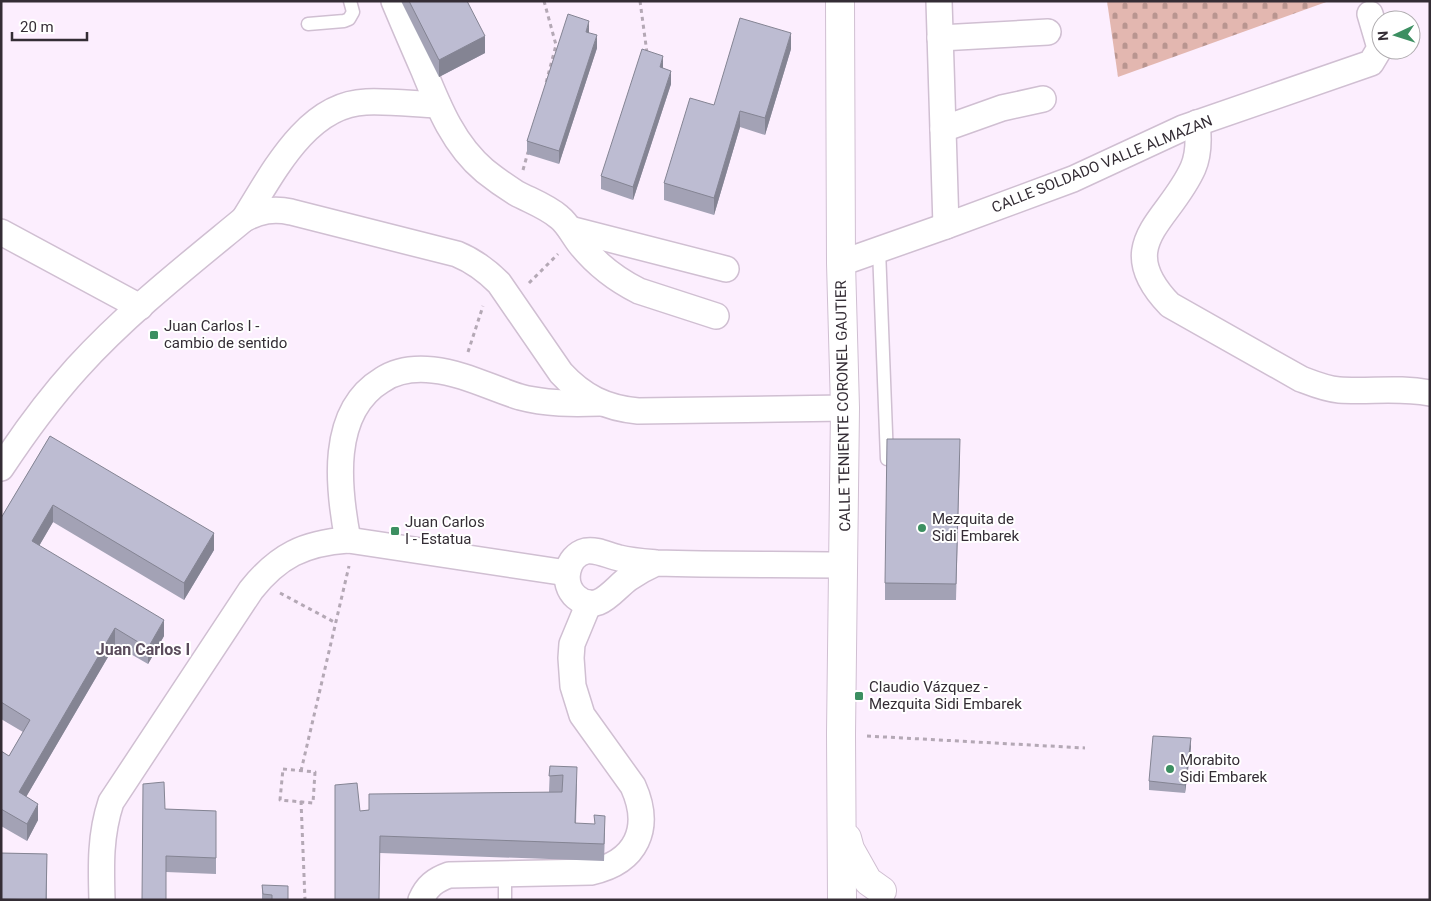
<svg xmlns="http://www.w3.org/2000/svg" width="1431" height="901" font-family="Roboto,sans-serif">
<defs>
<pattern id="cemetery-stones" width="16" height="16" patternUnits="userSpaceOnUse" patternTransform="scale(1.25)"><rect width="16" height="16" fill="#e3b7b0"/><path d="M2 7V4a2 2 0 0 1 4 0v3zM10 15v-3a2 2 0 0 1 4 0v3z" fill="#b99590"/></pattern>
</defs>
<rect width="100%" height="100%" fill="#fceefe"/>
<polygon fill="url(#cemetery-stones)" points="1107,1 1329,1 1118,77"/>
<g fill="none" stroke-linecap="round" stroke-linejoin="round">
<defs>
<g id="service">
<polyline points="308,24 344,21 349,19 353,12 350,1"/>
<polyline points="879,249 887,459"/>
<polyline points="505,900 505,874"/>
</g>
<g id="minor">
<path d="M394 1C404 25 414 48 424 71 439 108 454 145 485 171 495 179 505 186 516 193 531 201 546 206 559 217 568 224 573 235 580 244 596 264 615 279 639 291L716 316"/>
<polyline points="939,1 946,226"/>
<polyline points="940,38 1048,32"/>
<path d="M1197 123C1199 139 1199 154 1193 168 1169 222 1111 244 1170 305L1301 379C1314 384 1326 389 1339 390 1370 392 1399 387 1430 393"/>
<polyline points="943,129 1002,108 1043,99"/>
<path d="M244 219C272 175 306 104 366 102 389 101 414 104 438 105"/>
<polyline points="570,229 726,269"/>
<polyline points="1,232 140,307"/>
<polyline points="841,263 946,226 1073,179 1183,128 1371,63 1380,48 1370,14"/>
<path d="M1 468C24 433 49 399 77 368 127 313 187 266 244 219 260 211 273 208 291 212L457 254C474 261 486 270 499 283L561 373C583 397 606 408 638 411L845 408"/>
<path d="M348 540C338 488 329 412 382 380 397 370 415 368 433 370 463 373 491 388 520 397 546 404 573 404 600 403"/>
<path d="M656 563C647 567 638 572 629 578 613 589 598 616 576 597 561 584 566 556 586 551 597 549 609 556 619 558 631 561 645 562 657 563 719 565 782 564 844 565"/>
<path d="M102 900C101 866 100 835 111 802L251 590C278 556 304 543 348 540L567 573"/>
<path d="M421 900C427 886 435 880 449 875L591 872C637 862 652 828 633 786L582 715 573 686 571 658 572 644 589 603"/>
</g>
<g id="primary">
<polyline points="840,1 841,263 845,408 841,734 842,900"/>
<polyline points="847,838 850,849 868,881 882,891"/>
</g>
</defs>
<use href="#service" stroke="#d0bfd2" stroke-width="15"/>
<use href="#minor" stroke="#d0bfd2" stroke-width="28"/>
<use href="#primary" stroke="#d0bfd2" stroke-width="30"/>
<g stroke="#b4a8b5" stroke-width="3" stroke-dasharray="4 4" stroke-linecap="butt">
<polyline points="544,1 556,45 546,83"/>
<polyline points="640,1 647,53"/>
<polyline points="523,170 528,152"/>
<polyline points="529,283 558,254"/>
<polyline points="468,352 483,306"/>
<polyline points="280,593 336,623"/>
<polyline points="867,736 1085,748"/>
<polygon points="283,769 315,772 313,803 280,800"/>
<polyline points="301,771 349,566"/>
<polyline points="301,801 305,900"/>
</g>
<use href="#service" stroke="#fff" stroke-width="12"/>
<use href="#minor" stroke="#fff" stroke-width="25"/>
<use href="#primary" stroke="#fff" stroke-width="28"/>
</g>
<g fill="#a3a2b5">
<polygon points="401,1 467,1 485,53 439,77"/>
<polygon points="589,33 597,48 559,164 527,154 527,141"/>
<polygon points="791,49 765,135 740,127 714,215 664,200 664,183 714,105"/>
<polygon points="663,68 671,84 633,200 601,189 601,176"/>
<polygon points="50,436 214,550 184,600 53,522 39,546 164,636 148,664 115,645 26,797 38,820 27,841 1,826 1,751 9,756 23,732 1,719 1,518"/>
<polygon points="960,455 956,600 885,600 885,583"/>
<polygon points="1191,747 1185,793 1149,790 1149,781"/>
<polygon points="550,766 577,784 576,824 605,833 604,861 380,853 335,900 360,811 549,792"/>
<polygon points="165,809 216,811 216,874 166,872"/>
<polygon points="1,853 47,854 47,900 1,900"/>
<polygon points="262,885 288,900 262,900"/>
</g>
<g fill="#848493">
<polygon points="589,21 589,34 586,32"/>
<polygon points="791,33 791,49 765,135 765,118"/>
<polygon points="597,35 597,48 559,164 559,151"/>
<polygon points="485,36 485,53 439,77 439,60"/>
<polygon points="663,56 663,69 660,67"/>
<polygon points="671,71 671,84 633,200 633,187"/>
<polygon points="740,111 740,127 714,215 714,198"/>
<polygon points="53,505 53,522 32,558 32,541"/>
<polygon points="214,533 214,550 184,600 184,583"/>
<polygon points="164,620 164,636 148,664 148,648"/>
<polygon points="115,628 115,645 19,809 19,792"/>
<polygon points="1191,738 1191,747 1185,793 1185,785"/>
<polygon points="38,804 38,820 27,841 27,824"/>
</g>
<g fill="#bdbcd2" stroke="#848493">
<polygon points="409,1 467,1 485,36 439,60"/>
<polygon points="568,14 589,21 586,32 597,35 559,151 527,141"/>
<polygon points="740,18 791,33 765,118 740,111 714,198 664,183 690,98 714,105"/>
<polygon points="642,49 663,56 660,67 671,71 633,187 601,176"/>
<polygon points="50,436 214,533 184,583 53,505 32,541 164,620 148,648 115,628 19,792 38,804 27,824 1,809 1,751 9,756 30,720 1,702 1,518"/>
<polygon points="887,439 960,439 956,584 885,583"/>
<polygon points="1153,736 1191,738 1185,785 1149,781"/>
<polygon points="550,766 577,767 575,823 595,824 594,815 605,816 604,844 380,836 379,900 335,900 335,785 357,783 360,811 369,810 369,794 562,792 563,775 549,776"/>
<polygon points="164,782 165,809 216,811 216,858 166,856 166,900 142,900 143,784"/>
<polygon points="1,853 47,854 46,900 1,899"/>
<polygon points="262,885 288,886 288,900 272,900 272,895 263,894"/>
</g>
<g fill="#3c8f61" stroke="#fff" stroke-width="2">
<rect x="149" y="330" width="10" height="10" rx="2.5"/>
<circle cx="922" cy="528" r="5"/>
<rect x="390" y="526" width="10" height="10" rx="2.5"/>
<rect x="854" y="691" width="10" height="10" rx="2.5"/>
<circle cx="1170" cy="769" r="5"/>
</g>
<g text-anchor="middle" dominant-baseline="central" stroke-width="4" stroke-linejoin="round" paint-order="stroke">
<g font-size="15" fill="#342d35" stroke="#fff">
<text transform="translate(1102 164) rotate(-22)">CALLE SOLDADO VALLE ALMAZAN</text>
<text transform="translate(843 406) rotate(-91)">CALLE TENIENTE CORONEL GAUTIER</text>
</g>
<g font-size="15" fill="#342d35" stroke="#fff" text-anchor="start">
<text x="164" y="326">Juan Carlos I -<tspan x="164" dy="17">cambio de sentido</tspan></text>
<text x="932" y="519">Mezquita de<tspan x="932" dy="17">Sidi Embarek</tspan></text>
<text x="405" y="522">Juan Carlos<tspan x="405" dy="17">I - Estatua</tspan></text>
<text x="869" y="687">Claudio Vázquez -<tspan x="869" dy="17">Mezquita Sidi Embarek</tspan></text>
<text x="1180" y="760">Morabito<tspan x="1180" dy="17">Sidi Embarek</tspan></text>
</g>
<g font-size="16" font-weight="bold" fill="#5a4c5c" stroke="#fff">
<text x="143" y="649">Juan Carlos I</text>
</g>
</g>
<rect width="1431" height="901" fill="none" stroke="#342d35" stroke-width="5"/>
<g transform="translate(1396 35) rotate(266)"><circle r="24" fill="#ffffff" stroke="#aeabae"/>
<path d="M0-4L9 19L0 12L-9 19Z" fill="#3c8f61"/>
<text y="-8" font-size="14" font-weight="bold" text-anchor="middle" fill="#342d35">N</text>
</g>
<path d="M12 32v8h75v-8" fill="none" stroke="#342d35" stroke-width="2.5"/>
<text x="20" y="32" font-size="15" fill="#342d35" stroke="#ffffff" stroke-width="4" paint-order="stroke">20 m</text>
</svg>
